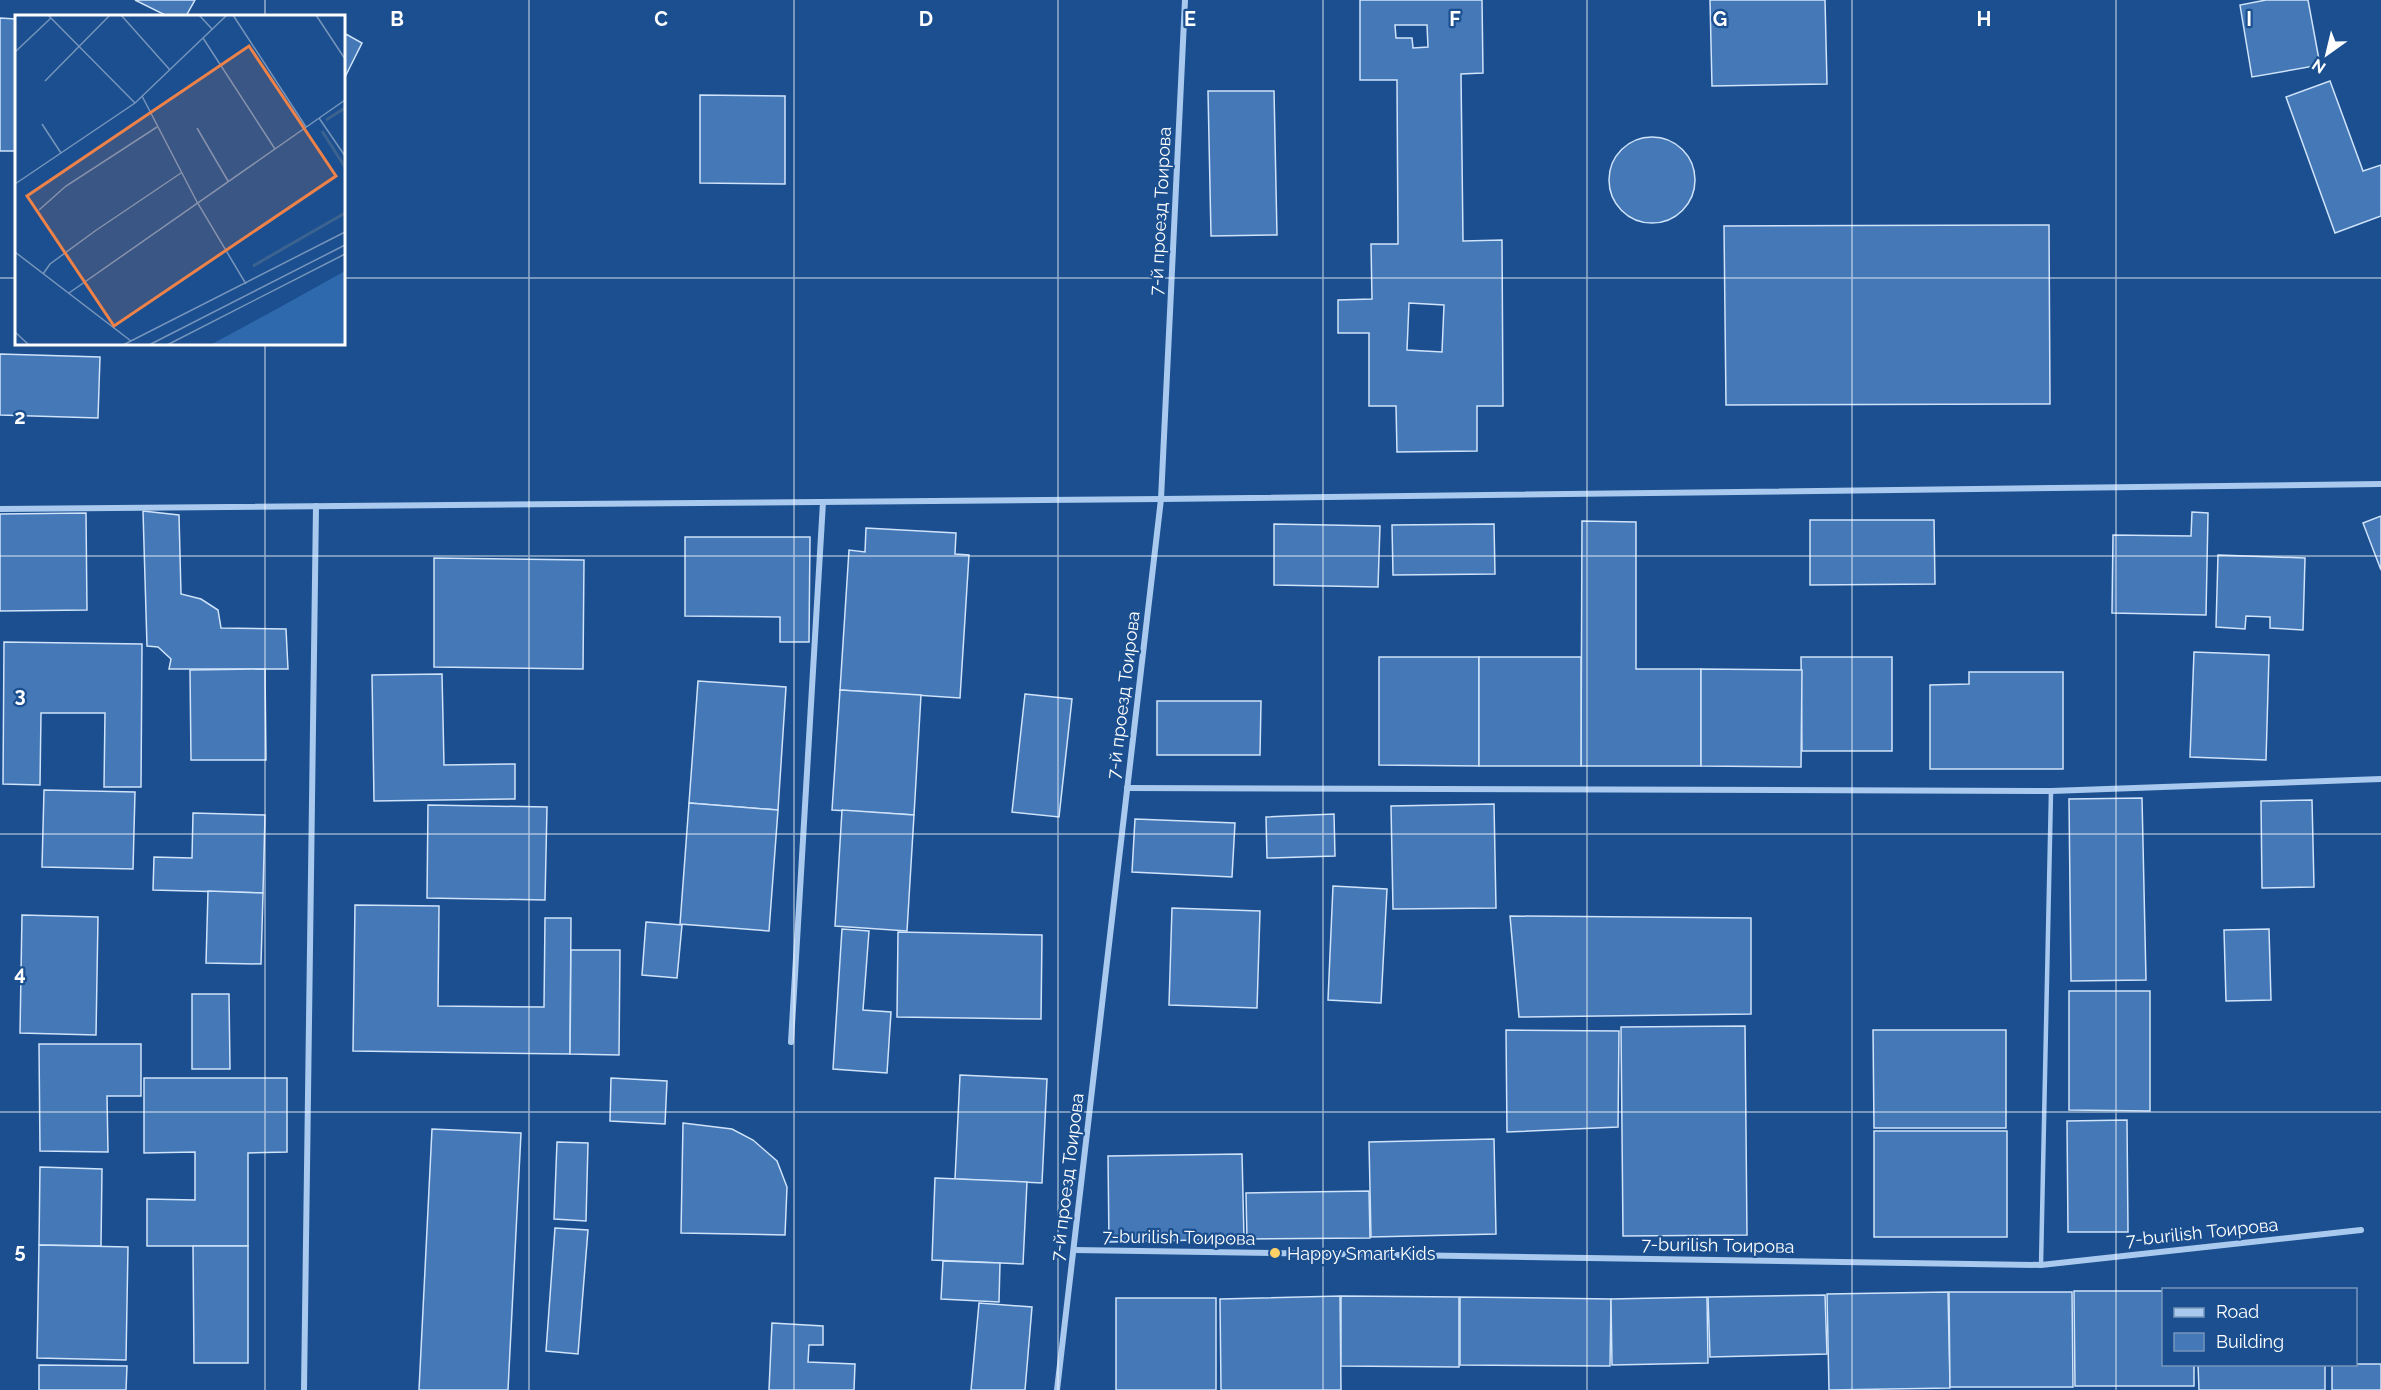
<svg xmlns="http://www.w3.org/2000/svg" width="2381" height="1390" font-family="Raleway,sans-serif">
<rect width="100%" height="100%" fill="#1b4f8f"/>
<g fill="#4478b7" stroke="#cfe3fa" stroke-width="1.5" fill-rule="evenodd">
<polygon points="135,0 195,0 186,16 167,16"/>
<path d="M1360 0H1482L1483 73 1461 74 1463 241 1502 240 1503 406H1477V451L1397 452 1396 406H1369V333H1338V300L1372 299 1371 244H1398L1397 80H1360ZM1395 25H1427L1428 47 1413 48 1412 38H1396ZM1409 303 1444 305 1442 352 1407 350Z"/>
<polygon points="1710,0 1825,0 1827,84 1712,86"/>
<polygon points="2266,0 2308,0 2320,65 2252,77 2240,5"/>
<polygon points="0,18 16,19 16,151 0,151"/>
<polygon points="344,33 362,43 344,79"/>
<polygon points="2330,81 2363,171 2381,165 2381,216 2335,233 2286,97"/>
<polygon points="1208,91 1274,91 1277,235 1211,236"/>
<polygon points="700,95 785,96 785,184 700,183"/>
<circle cx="1652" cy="180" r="43"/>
<polygon points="2049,225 2050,404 1726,405 1724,226"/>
<polygon points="0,354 100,357 98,418 0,415"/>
<polygon points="143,511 179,515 181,594 201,599 218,610 221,628 286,629 288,669 169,669 171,659 158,647 147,646"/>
<polygon points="2192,512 2208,513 2206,615 2112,613 2113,535 2191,536"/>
<polygon points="86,513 87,610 0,611 0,514"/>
<polygon points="2381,516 2381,570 2363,523"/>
<polygon points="1810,520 1934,520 1935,584 1810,585"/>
<polygon points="1582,521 1636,522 1636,669 1701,669 1701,766 1581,766"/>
<polygon points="1274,524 1380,526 1378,587 1274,585"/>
<polygon points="1494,524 1495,574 1393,575 1392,525"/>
<polygon points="866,528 956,533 955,554 969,555 960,698 840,690 849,550 865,552"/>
<polygon points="685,537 810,537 809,642 780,642 780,617 685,616"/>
<polygon points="2218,555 2305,558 2303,630 2270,628 2270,617 2246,616 2245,629 2216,627"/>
<polygon points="434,558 584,560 583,669 434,667"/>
<polygon points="4,642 142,644 141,787 104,787 105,713 41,713 40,785 3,784"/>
<polygon points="2194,652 2269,655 2266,760 2190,757"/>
<polygon points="1379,657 1479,657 1479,766 1379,765"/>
<rect x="1479" y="657" width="102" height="109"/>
<polygon points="1801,657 1892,657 1892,751 1802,751"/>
<polygon points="265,669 266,760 191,760 190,670"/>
<polygon points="1701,669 1802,670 1801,767 1701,766"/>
<polygon points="1969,672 2063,672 2063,769 1930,769 1930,685 1969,684"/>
<polygon points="442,674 444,765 515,764 515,799 374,801 372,675"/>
<polygon points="698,681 786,687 778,810 689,803"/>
<polygon points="840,690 921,695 914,815 832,810"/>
<polygon points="1025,694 1072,699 1059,817 1012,812"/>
<polygon points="1157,701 1261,701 1260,755 1157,755"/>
<polygon points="44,790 135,792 133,869 42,867"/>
<polygon points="2142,798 2146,980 2071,981 2069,799"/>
<polygon points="2312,800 2314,887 2262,888 2261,801"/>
<polygon points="689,803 778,810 769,931 680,924"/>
<polygon points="1494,804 1496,908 1393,909 1391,806"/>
<polygon points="428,805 547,807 545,900 427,898"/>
<polygon points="842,810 914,815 907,931 835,926"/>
<polygon points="193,813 265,815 263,893 153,890 154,857 192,858"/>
<polygon points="1334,814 1335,856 1267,858 1266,817"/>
<polygon points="1135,819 1235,823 1232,877 1132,872"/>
<polygon points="1333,886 1387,889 1381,1003 1328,1000"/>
<polygon points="208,891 263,893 261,964 206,963"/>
<polygon points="355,905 439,906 438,1006 544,1007 545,918 571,918 570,1054 353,1051"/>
<polygon points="1172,908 1260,911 1257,1008 1169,1005"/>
<polygon points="22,915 98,917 96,1035 20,1033"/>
<polygon points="1510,916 1751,918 1751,1014 1519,1017"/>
<polygon points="646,922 682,925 677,978 642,975"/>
<polygon points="842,929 869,931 863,1010 891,1012 887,1073 833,1069"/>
<polygon points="2269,929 2271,1000 2226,1001 2224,930"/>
<polygon points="898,932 1042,935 1041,1019 897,1017"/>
<polygon points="571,950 620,950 619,1055 570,1054"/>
<polygon points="2069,991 2150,991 2150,1111 2069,1110"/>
<polygon points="192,994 229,994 230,1069 192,1069"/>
<polygon points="1745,1026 1747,1235 1623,1236 1621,1027"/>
<polygon points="1506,1030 1619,1031 1618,1127 1507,1132"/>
<polygon points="1873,1030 2006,1030 2006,1128 1874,1128"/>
<polygon points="39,1044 141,1044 141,1096 107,1096 108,1152 40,1151"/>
<polygon points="960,1075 1047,1079 1042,1183 955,1179"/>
<polygon points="144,1078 287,1078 287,1152 248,1153 248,1246 147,1246 147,1199 195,1200 195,1152 144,1153"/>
<polygon points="611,1078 667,1081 665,1124 610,1121"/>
<polygon points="2127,1120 2128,1232 2068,1232 2067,1121"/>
<polygon points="683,1123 732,1129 753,1140 777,1161 787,1187 785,1235 681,1233"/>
<polygon points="432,1129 521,1133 508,1390 419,1390"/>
<rect x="1874" y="1131" width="133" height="106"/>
<polygon points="1494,1139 1496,1234 1371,1237 1369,1142"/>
<polygon points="557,1142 588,1143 586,1221 554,1219"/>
<polygon points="1242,1154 1244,1239 1109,1242 1108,1156"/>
<polygon points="40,1167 102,1169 101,1246 39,1245"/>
<polygon points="935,1178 1027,1182 1023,1264 932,1260"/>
<polygon points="1369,1191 1370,1238 1247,1239 1246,1193"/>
<polygon points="555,1228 588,1230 578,1354 546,1351"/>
<polygon points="39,1245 128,1247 126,1360 37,1358"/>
<polygon points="193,1246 248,1246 248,1363 194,1363"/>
<polygon points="943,1261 1000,1263 999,1302 941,1299"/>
<polygon points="2074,1291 2164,1291 2164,1364 2194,1364 2194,1386 2075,1386"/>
<polygon points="1948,1292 1950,1388 1829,1390 1827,1294"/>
<polygon points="1949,1292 2072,1292 2073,1387 1950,1387"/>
<polygon points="1825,1295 1827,1354 1710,1357 1708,1297"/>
<polygon points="1340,1296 1341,1390 1221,1390 1220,1299"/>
<polygon points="1341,1296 1459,1297 1459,1367 1341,1366"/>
<polygon points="1460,1297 1611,1299 1610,1366 1460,1365"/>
<polygon points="1707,1297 1708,1363 1612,1365 1611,1299"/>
<rect x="1116" y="1298" width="100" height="92"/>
<polygon points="979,1303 1032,1307 1025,1390 971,1390"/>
<polygon points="772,1323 823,1326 823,1345 809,1345 808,1362 855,1364 854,1390 769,1390"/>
<polygon points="2198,1364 2325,1364 2325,1390 2199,1390"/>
<rect x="2332" y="1364" width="49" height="26"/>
<polygon points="39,1365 127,1366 126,1390 39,1390"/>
</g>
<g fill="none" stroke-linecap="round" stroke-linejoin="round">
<polyline stroke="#a9c9ee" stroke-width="4.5" points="2041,1265 2051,791"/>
<g stroke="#a9c9ee" stroke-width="6">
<polyline points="0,509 1161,499 2381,484"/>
<polyline points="1127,788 2051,791 2381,779"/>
<polyline points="791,1042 823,502"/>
<polyline points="1074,1250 2041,1265 2361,1230"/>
<polyline points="304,1390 316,506"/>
<polyline points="1057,1390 1161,499 1185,0"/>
</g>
</g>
<path fill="none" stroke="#fff" stroke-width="1.5" stroke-opacity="0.55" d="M265 0V16M529 0V1390M794 0V1390M1058 0V1390M1323 0V1390M1587 0V1390M1852 0V1390M2116 0V1390M0 278H16M344 278H2381M265 344V1390M0 556H2381M0 834H2381M0 1112H2381"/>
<circle fill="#ffd166" stroke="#1b4f8f" stroke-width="2" cx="1275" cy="1253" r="6"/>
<g text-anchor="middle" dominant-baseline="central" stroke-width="4.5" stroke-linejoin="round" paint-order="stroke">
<g font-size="18" fill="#fff" stroke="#1b4f8f">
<text transform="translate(1160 211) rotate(-87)">7-й проезд Тоирова</text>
<text transform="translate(1123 695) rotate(-83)">7-й проезд Тоирова</text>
<text transform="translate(1067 1177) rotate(-83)">7-й проезд Тоирова</text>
<text transform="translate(2202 1232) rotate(-6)">7-burilish Тоирова</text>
<text transform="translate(1179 1237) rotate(1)">7-burilish Тоирова</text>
<text transform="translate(1718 1245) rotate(1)">7-burilish Тоирова</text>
</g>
<g font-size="18" fill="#fff" stroke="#1b4f8f" text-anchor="start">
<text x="1287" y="1253">Happy Smart Kids</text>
</g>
</g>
<g transform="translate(15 15)">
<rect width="330" height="330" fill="#1b4f8f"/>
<path d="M330 256V330H195L258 296Z" fill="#2e69ad"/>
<path fill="none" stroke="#3c6290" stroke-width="3" d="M311 105 330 93M307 116 330 152M238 251 330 198"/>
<path fill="none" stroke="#7695bc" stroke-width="1.5" d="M33 0 120 88M106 0 155 55M184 0 197 14M218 0 291 112M301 0 330 44M188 23 260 134M0 37 36 3M30 66 95 0M127 81 182 187 231 269M304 103 330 141M27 109 46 138M182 113 213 166M0 169 120 88 212 0M24 195 51 171 142 112M0 237 116 326M28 259 35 249 80 216 166 158M54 278 330 85M0 317 14 330M108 330 330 217M134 330 330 230M152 330 330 239"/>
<path fill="#ee8249" fill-opacity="0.15" stroke="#ee8249" stroke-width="3" d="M234 31 321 161 99 311 12 181Z"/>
<rect width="330" height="330" fill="none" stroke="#fff" stroke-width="3"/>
</g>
<g font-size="20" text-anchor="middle" font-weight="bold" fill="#fff" stroke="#1b4f8f" stroke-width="4.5" stroke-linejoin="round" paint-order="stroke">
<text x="397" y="26">B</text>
<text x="661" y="26">C</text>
<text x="926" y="26">D</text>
<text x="1190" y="26">E</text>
<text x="1455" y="26">F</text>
<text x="1720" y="26">G</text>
<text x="1984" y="26">H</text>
<text x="2249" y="26">I</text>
<text x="20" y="424">2</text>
<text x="20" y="702">3</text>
<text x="20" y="980">4</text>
<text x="20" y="1258">5</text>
</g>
<rect x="2162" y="1288" width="195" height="78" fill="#1b4f8f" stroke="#7695bc" stroke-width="1.5"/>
<rect x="2174" y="1308" width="30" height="9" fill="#a9c9ee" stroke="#7695bc" stroke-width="1.5"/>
<text x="2216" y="1318" font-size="18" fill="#ffffff">Road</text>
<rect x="2174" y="1333" width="30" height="18" fill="#4478b7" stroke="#7695bc" stroke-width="1.5"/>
<text x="2216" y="1348" font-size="18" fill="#ffffff">Building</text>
<g transform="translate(2327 54) rotate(214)" stroke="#1b4f8f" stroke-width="4.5" paint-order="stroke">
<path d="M0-4.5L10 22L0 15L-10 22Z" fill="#ffffff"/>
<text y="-9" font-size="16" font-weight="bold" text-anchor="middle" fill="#ffffff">N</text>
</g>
</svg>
